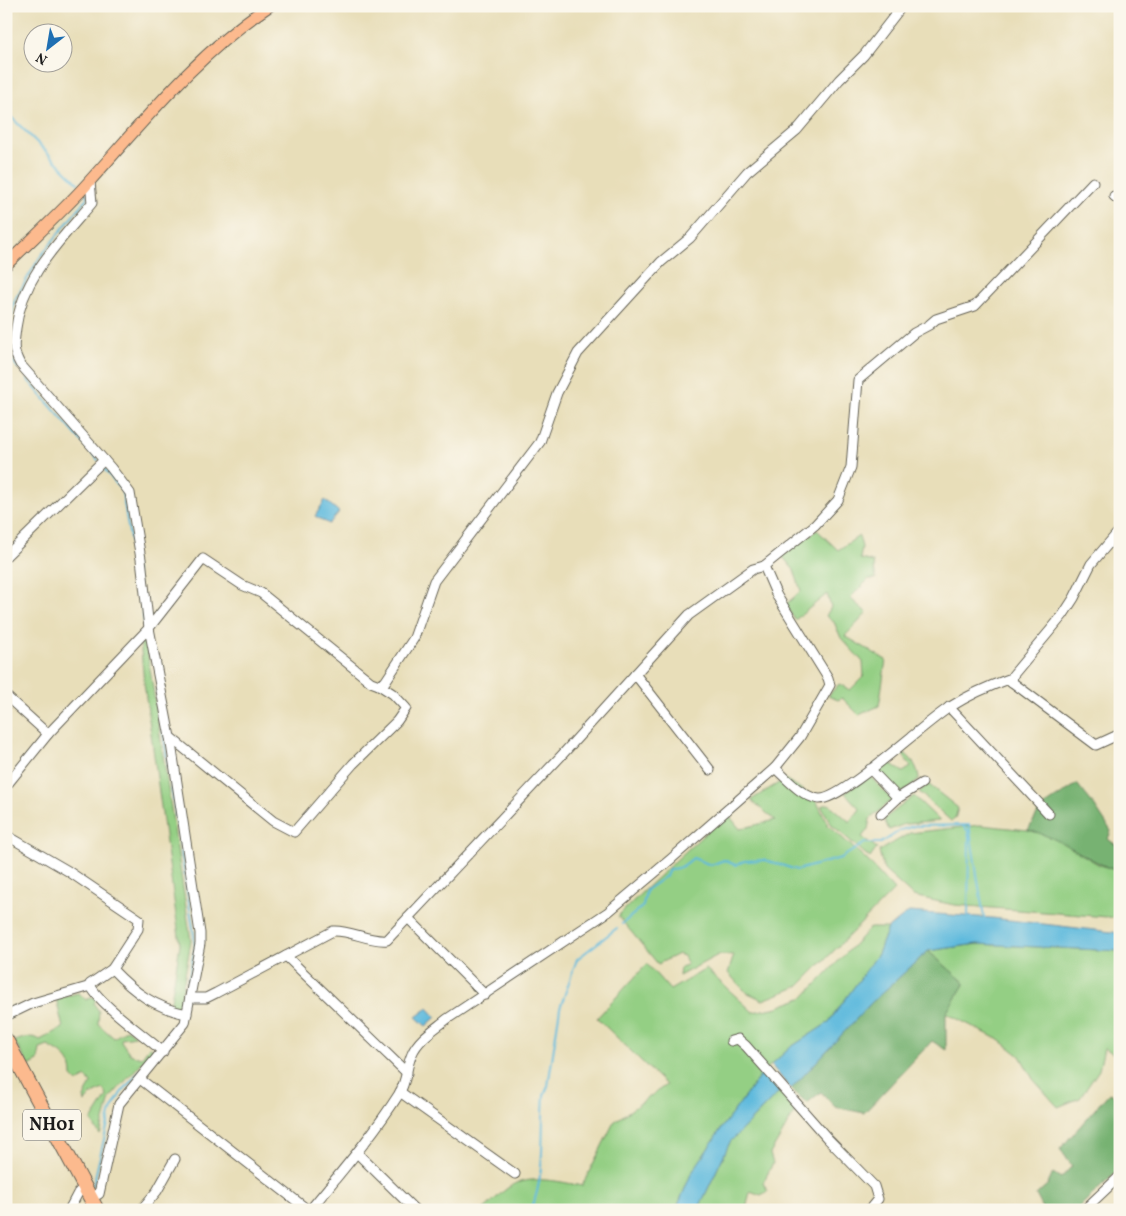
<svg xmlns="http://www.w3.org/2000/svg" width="1126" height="1216" font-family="Vollkorn,serif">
<rect width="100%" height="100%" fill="#fbf7ec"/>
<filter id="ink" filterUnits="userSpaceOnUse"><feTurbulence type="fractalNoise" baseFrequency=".02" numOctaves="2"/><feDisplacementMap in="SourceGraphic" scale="10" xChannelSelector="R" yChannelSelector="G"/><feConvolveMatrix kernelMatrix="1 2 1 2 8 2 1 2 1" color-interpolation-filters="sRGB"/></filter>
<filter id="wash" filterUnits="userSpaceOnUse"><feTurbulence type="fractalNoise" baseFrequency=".0096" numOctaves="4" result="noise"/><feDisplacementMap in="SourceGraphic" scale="20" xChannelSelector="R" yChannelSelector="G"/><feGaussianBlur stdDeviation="1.12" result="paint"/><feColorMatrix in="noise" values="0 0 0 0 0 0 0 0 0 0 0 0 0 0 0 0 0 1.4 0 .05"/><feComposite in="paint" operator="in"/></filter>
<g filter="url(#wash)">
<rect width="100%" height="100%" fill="#e8deb9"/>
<g fill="#94cf84" stroke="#587650">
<polygon points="817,530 838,550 859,536 862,547 860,559 873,562 876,579 869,579 850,598 867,613 845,636 886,660 879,706 859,715 842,698 838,700 828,696 839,684 850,690 864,676 863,662 841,638 834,622 826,616 831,607 827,594 795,620 785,605 801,591 794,570 782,556"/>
<polygon points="145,635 191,941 179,1009 170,1006 180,944 144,683 140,640"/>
<path d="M900 751C911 755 919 769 919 780L900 794 875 769 887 761 903 772 911 767Z"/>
<polygon points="869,775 892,800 870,819 868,829 862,837 877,848 870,858 832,825 821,806 829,804 850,822 860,809 845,793"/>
<path d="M785 779 815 798 828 825 866 859 894 890 799 986 763 1000 746 992 728 973 734 955H718L679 976 680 968 687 964 684 956 678 954 658 964 618 916C653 880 690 848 727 813L740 829 775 820 751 800Z"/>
<polygon points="928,784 958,808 955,819 951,821 919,792"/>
<polygon points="914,796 940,821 905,824 889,830 884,819"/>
<polygon points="980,825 1028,830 1049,835 1098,864 1120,872 1120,918 954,905 913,896 884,870 879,851 910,833"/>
<path d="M870 928H888L878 954 828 1023 791 1047 763 1072 723 1126 691 1174 676 1210H483C493 1202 505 1187 517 1183 537 1176 562 1182 582 1186L614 1122 666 1085 597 1018 647 964 670 990 706 969 753 1012 778 1007 804 997Z"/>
<polygon points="977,944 1120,951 1120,1057 1104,1048 1099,1070 1080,1098 1058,1107 1033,1079 1020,1056 1001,1041 946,1013 965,983 928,951"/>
<path d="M79 993 86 1000 92 997 96 998 94 1004 99 1011 98 1024 114 1038 127 1029 136 1036 122 1038 121 1041 130 1054 141 1058 150 1046 153 1050 110 1098 100 1135 91 1121 107 1096 103 1089 91 1095 85 1102 84 1098 91 1083 86 1077 77 1082 72 1077C72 1059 63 1054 48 1046L40 1049 38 1061 29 1066 14 1041C23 1039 32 1034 40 1040L63 1028 56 998Z"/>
<polygon points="781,1090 796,1110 770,1154 773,1163 763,1183 768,1191 761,1195 750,1191 746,1210 698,1210 730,1142"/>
</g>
<g fill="#77b272" stroke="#4a6747">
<path d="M1077 784 1094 805 1111 831 1108 839 1120 848V872C1085 860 1063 838 1028 830L1041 808Z"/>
<polygon points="928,951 965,983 946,1013 946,1050 932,1041 864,1113 835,1107 821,1092 807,1103 791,1089 872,1002"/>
<polygon points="1109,1093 1120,1098 1120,1169 1076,1210 1044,1210 1036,1195 1048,1184 1053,1173 1061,1178 1072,1166 1060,1149"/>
</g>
<g fill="#5fbadd" stroke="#3e6b7c">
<polygon points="325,500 339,512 329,524 315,516"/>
<polygon points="909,912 992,918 1120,933 1120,951 977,944 928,951 872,1002 791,1089 771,1065 791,1047 828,1023 878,954 888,928"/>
<polygon points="428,1008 436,1017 426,1026 416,1017"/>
<polygon points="763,1072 781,1090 730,1142 698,1210 676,1210 691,1174 723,1126"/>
</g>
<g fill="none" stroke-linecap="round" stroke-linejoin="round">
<g stroke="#5fbadd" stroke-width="2">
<polyline points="6,112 78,183"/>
<polyline points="6,349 14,301 40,257 87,198 86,193"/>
<polyline points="6,353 18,368"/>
<polyline points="27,379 98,460"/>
<polyline points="102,466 122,491 145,627"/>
<polyline points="157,691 194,935 195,947 182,1010"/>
<polyline points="962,825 968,831 969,837 968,917"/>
<path d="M622 924 643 906 646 890 666 876 669 869C680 869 685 865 693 858L711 865 724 860 735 865 744 861 765 860 797 870 841 858 865 843H881L901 830 914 826 969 825 984 918"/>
<polyline points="93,1186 111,1110 121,1093 144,1066"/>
<path d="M531 1210C546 1175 541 1132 544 1095L548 1086 560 1008 577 959 617 928"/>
</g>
</g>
</g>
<g filter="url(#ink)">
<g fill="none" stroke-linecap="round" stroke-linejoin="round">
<defs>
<g id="minor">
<path d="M90 181 92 203C60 241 22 277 16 328 14 345 12 349 20 364L111 468 130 493 141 559 149 628 170 737 200 933V944L185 1023 119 1104 99 1194 91 1198"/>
<polyline points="1114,196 1120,201"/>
<polyline points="6,556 104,460"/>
<polyline points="635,674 710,770"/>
<polyline points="1012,682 1096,745 1120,734"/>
<polyline points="6,696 48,734"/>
<polyline points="949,707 1049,814"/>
<polyline points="170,737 273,821 294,832 353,764 397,721 406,708 393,694 379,685"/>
<path d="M775 768C786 778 802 797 819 799 842 801 926 721 950 707 969 695 989 686 1009 679L1012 682 1013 675 1063 615 1074 598 1091 564 1120 530"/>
<polyline points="870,769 898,798 922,783"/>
<polyline points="6,786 48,734 149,628 203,559 242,585 261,593 371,682 379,685 385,682 414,638 434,581 540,442 557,393 578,353 661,262 690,238 747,172 797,130 839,80 864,55 902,6"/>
<polyline points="881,814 898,798"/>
<path d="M6 835 68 871 139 919 138 929 112 969 90 984C96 1002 147 1037 163 1052"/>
<polyline points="408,918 485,995"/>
<polyline points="286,956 407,1073"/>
<path d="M112 969C134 992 155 1008 187 1014"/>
<path d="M190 998H206L216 993 333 931C351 930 369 942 387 940L561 756 689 615 753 569 764 566 815 525 838 500 851 467 858 380 914 333 929 325 936 319 975 306 1093 182"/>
<polyline points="6,1016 33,1003 91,986"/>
<polyline points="731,1041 738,1039 746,1046 828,1139 874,1186 878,1199 869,1210"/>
<polyline points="140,1079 308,1210"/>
<polyline points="400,1092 515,1174"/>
<polyline points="357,1153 415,1210"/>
<polyline points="69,1210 78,1193 84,1187"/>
<polyline points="141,1210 157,1191 175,1159"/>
<path d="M310 1210C341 1172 373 1135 399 1094 407 1081 406 1067 412 1054 418 1039 435 1029 447 1019L608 912 671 859 775 768 800 737 830 685 828 678 777 596 764 566"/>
<polyline points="1084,1210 1120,1176"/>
</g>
<path id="major" d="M6 265C33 238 62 212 87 184 143 122 198 53 269 6"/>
<polyline id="highway" points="6,1040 97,1210"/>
</defs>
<use href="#minor" stroke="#636053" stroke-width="11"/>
<use href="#major" stroke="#636053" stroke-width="13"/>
<use href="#highway" stroke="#636053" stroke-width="16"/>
<use href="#minor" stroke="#fff" stroke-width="9"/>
<use href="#major" stroke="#fcba8e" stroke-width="11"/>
<use href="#highway" stroke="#fcba8e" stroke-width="14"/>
</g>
</g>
<g text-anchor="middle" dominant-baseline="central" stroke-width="4" stroke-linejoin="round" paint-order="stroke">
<rect fill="#fbf7ec" stroke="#5f5e5a" stroke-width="1" x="23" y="1109.5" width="58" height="31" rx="4"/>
<g font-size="18" font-weight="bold" fill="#1c1c1c">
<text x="52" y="1125">NH01</text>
</g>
</g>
<rect width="1126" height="1216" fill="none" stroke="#fbf7ec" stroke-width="25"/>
<g transform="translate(48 48) rotate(211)"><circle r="24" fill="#fbf7ec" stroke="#a29f99"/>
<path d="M0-4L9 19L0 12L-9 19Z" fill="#1f6fb2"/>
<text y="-8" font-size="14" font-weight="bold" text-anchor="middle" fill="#1c1c1c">N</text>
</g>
</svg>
